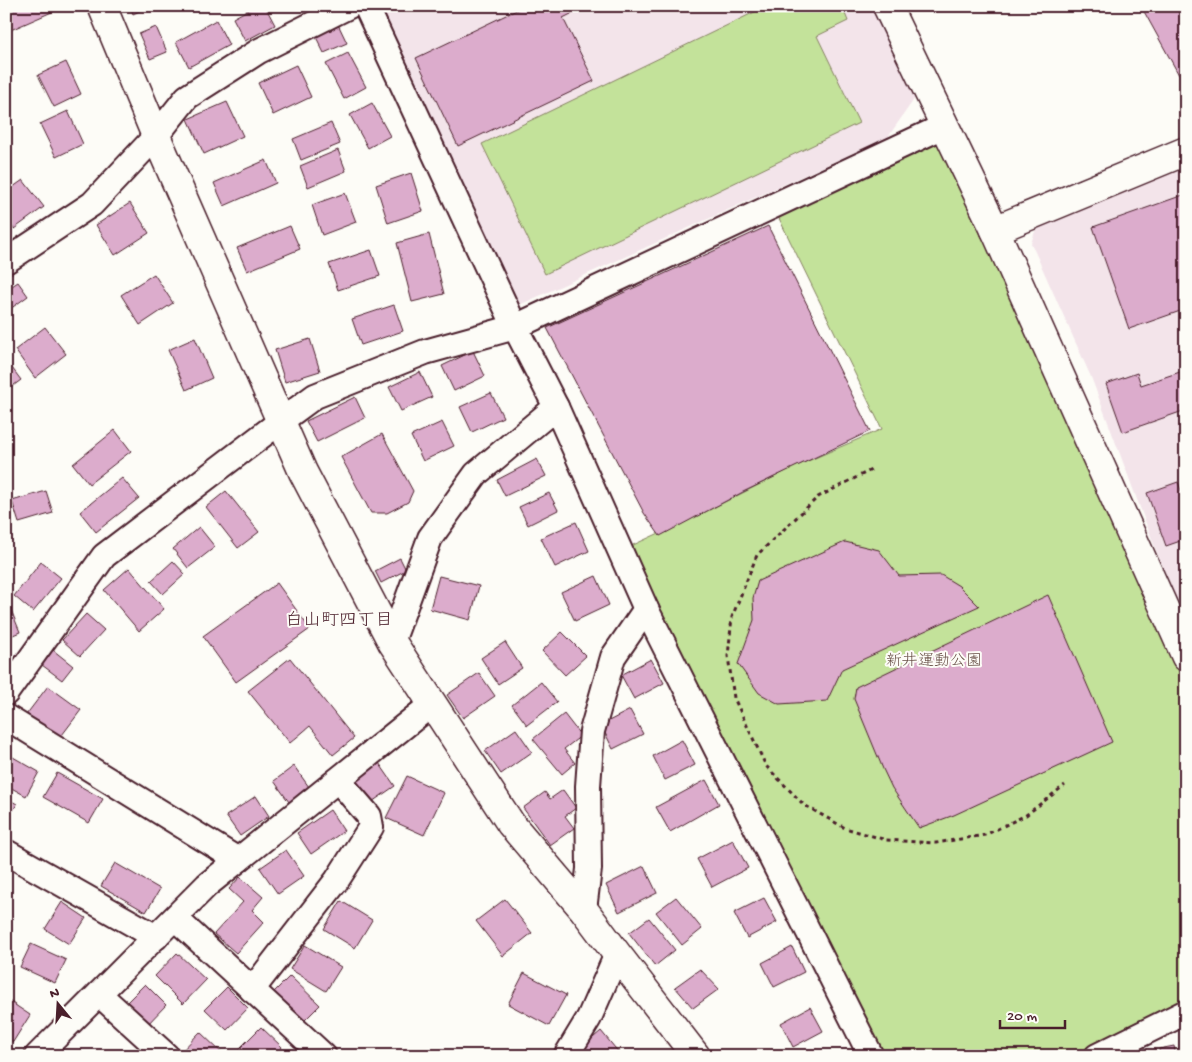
<svg xmlns="http://www.w3.org/2000/svg" width="1192" height="1062" font-family="'Gochi Hand','Klee One',sans-serif">
<rect width="100%" height="100%" fill="#fdfcf7"/>
<filter id="ink" filterUnits="userSpaceOnUse"><feTurbulence type="fractalNoise" baseFrequency=".02" numOctaves="2"/><feDisplacementMap in="SourceGraphic" scale="10" xChannelSelector="R" yChannelSelector="G"/><feConvolveMatrix kernelMatrix="1 2 1 2 8 2 1 2 1" color-interpolation-filters="sRGB"/></filter>
<g filter="url(#ink)">
<g fill="#f3e4ea">
<polygon points="372,6 875,6 917,95 888,137 515,307"/>
<polygon points="1186,166 1186,621 1156,550 1091,377 1031,243 1037,226"/>
</g>
<g fill="#c3e29a" stroke="#868062">
<polygon points="767,6 842,6 848,21 817,36 859,123 545,274 482,144"/>
<polygon points="944,126 1186,657 1186,1012 1097,1056 871,1056 620,551 703,513 794,467 882,429 773,206"/>
</g>
<g fill="#dcaccc" stroke="#4a1f2b">
<polygon points="6,6 60,6 61,8 6,32"/>
<polygon points="130,6 150,6 133,14"/>
<polygon points="255,6 265,6 275,25 245,41 233,18"/>
<polygon points="525,6 587,6 563,18 594,81 458,146 416,58"/>
<polygon points="1141,6 1186,6 1186,72 1179,75"/>
<polygon points="216,20 229,45 189,67 176,42"/>
<polygon points="337,22 347,43 324,53 314,33"/>
<polygon points="156,27 167,52 150,59 139,34"/>
<polygon points="348,53 366,87 344,99 326,64"/>
<polygon points="66,62 81,94 54,107 38,75"/>
<polygon points="296,65 311,97 273,115 258,83"/>
<polygon points="227,102 243,136 204,154 188,119"/>
<polygon points="372,103 390,136 368,148 350,115"/>
<polygon points="68,111 83,144 56,157 40,124"/>
<polygon points="331,123 340,144 301,160 293,139"/>
<polygon points="338,150 346,171 308,187 300,166"/>
<polygon points="266,160 276,183 224,206 214,183"/>
<polygon points="411,173 423,211 388,223 376,185"/>
<polygon points="23,180 44,207 14,229 6,218 6,192"/>
<polygon points="345,193 356,222 322,235 312,205"/>
<polygon points="1186,194 1186,309 1129,329 1093,227"/>
<polygon points="130,203 149,233 115,255 96,225"/>
<polygon points="290,226 300,249 247,271 237,248"/>
<polygon points="768,226 870,431 743,492 660,536 644,513 547,328"/>
<polygon points="429,234 444,294 412,302 397,243"/>
<polygon points="371,250 380,276 338,290 329,264"/>
<polygon points="154,274 173,303 140,325 121,295"/>
<polygon points="18,282 28,296 6,312 6,290"/>
<polygon points="394,305 403,331 361,345 352,319"/>
<polygon points="45,327 66,354 35,378 15,350"/>
<polygon points="195,338 212,378 186,390 168,350"/>
<polygon points="310,339 320,371 285,382 275,350"/>
<polygon points="473,351 485,376 454,391 442,366"/>
<polygon points="6,360 21,380 6,391"/>
<polygon points="1186,370 1186,410 1123,432 1106,384 1137,373 1141,385"/>
<polygon points="420,372 432,397 401,411 389,387"/>
<polygon points="491,393 503,417 472,432 460,407"/>
<polygon points="355,397 365,418 317,442 306,421"/>
<polygon points="442,422 454,446 423,461 411,436"/>
<polygon points="115,430 131,451 89,484 73,464"/>
<polygon points="382,434 413,491 408,502 387,513 371,513 341,457"/>
<polygon points="537,459 546,476 505,496 497,480"/>
<polygon points="122,478 139,498 96,532 80,512"/>
<polygon points="1178,482 1182,493 1186,492 1186,539 1166,546 1147,493"/>
<polygon points="46,491 53,513 19,523 12,501"/>
<polygon points="226,491 259,532 238,548 206,507"/>
<polygon points="549,493 558,510 528,525 519,507"/>
<polygon points="576,522 589,551 555,567 541,538"/>
<polygon points="199,527 215,547 188,568 173,549"/>
<polygon points="845,542 879,550 899,576 941,575 959,586 979,606 842,669 827,701 779,704 759,693 738,664 754,620 753,598 758,581"/>
<polygon points="400,558 406,570 381,583 375,571"/>
<polygon points="173,561 185,574 163,594 151,581"/>
<polygon points="41,562 61,578 33,612 14,596"/>
<polygon points="129,568 164,609 139,631 104,590"/>
<polygon points="439,576 479,586 470,620 430,609"/>
<polygon points="596,576 609,605 575,621 561,592"/>
<polygon points="277,583 310,629 236,682 203,636"/>
<polygon points="1048,595 1112,742 954,815 919,828 892,788 883,769 854,699 856,687"/>
<polygon points="11,610 20,632 6,638 6,612"/>
<polygon points="86,614 104,630 80,656 62,640"/>
<polygon points="562,632 586,656 565,675 542,651"/>
<polygon points="505,642 522,668 498,684 481,658"/>
<polygon points="53,650 73,666 62,680 42,665"/>
<polygon points="290,658 354,738 333,755 310,726 290,743 248,691"/>
<polygon points="651,659 664,683 634,699 621,675"/>
<polygon points="479,673 495,696 463,718 447,695"/>
<polygon points="541,682 557,702 527,725 512,705"/>
<polygon points="48,686 81,710 59,739 26,715"/>
<polygon points="630,710 643,734 613,749 601,725"/>
<polygon points="564,714 581,736 564,749 575,763 562,774 533,739"/>
<polygon points="516,729 532,752 501,774 485,751"/>
<polygon points="682,740 695,765 665,780 653,756"/>
<polygon points="6,753 39,772 26,796 6,785"/>
<polygon points="377,760 395,786 369,804 351,778"/>
<polygon points="294,766 309,787 289,802 274,781"/>
<polygon points="57,773 103,799 89,823 43,797"/>
<polygon points="407,776 444,793 424,835 386,818"/>
<polygon points="706,780 719,804 670,832 656,807"/>
<polygon points="563,790 576,808 565,816 574,828 550,845 523,808 545,792 550,799"/>
<polygon points="256,796 269,816 240,836 226,816"/>
<polygon points="6,798 17,804 6,822"/>
<polygon points="330,810 344,831 311,854 297,833"/>
<polygon points="733,840 748,868 712,887 697,859"/>
<polygon points="286,850 304,876 278,894 260,868"/>
<polygon points="115,863 160,889 146,912 101,886"/>
<polygon points="644,866 657,893 619,912 606,885"/>
<polygon points="240,877 263,897 252,910 264,922 236,953 214,934 243,902 229,889"/>
<polygon points="676,897 702,929 682,945 656,912"/>
<polygon points="764,898 777,922 747,938 734,913"/>
<polygon points="505,899 532,933 503,956 476,921"/>
<polygon points="341,901 372,920 355,948 324,929"/>
<polygon points="62,902 86,918 69,944 45,929"/>
<polygon points="649,918 675,950 655,966 629,933"/>
<polygon points="31,944 66,960 55,983 20,967"/>
<polygon points="305,945 341,967 326,991 290,969"/>
<polygon points="792,947 804,972 774,987 762,963"/>
<polygon points="177,953 206,980 183,1004 155,976"/>
<polygon points="700,969 719,989 693,1008 675,987"/>
<polygon points="524,973 566,995 549,1026 508,1004"/>
<polygon points="290,976 320,1005 301,1024 271,995"/>
<polygon points="145,984 166,1005 145,1027 123,1006"/>
<polygon points="227,987 248,1008 227,1030 205,1009"/>
<polygon points="6,999 30,1015 13,1042 6,1037"/>
<polygon points="810,1007 823,1031 793,1047 781,1023"/>
<polygon points="261,1027 282,1047 274,1056 247,1056 240,1048"/>
<polygon points="601,1031 620,1054 617,1056 584,1056 579,1050"/>
<polygon points="200,1032 222,1053 219,1056 180,1056 179,1054"/>
<polygon points="1174,1046 1176,1056 1160,1056 1159,1049"/>
<polygon points="130,1049 137,1056 123,1056"/>
</g>
<g fill="none" stroke-linecap="round" stroke-linejoin="round">
<defs>
<g id="street">
<polyline points="366,6 515,327 556,407 646,609 871,1056"/>
<polyline points="6,261 92,204 156,136 187,97 259,51 349,6"/>
<polyline points="392,642 430,538 476,474 556,407"/>
<polyline points="6,693 104,556 281,421 315,396 425,352 515,327 944,126"/>
<polyline points="6,717 238,860"/>
<polyline points="6,852 156,937"/>
<polyline points="584,910 589,869 588,786 592,731 613,657 646,609"/>
<polyline points="175,918 324,1056"/>
<polyline points="252,990 337,880 371,827 369,816 338,780"/>
<polyline points="99,994 167,1056"/>
<polyline points="37,1056 207,885 432,704"/>
<polyline points="566,1056 589,1018 617,954"/>
<polyline points="1097,1056 1186,1012"/>
</g>
<g id="secondary">
<polyline points="102,6 156,136 303,472 392,642 511,824 584,910 617,954 696,1056"/>
<polyline points="887,6 995,230 1186,657"/>
<polyline points="995,230 1186,151"/>
</g>
</defs>
<use href="#street" stroke="#4a1f2b" stroke-width="28"/>
<use href="#secondary" stroke="#4a1f2b" stroke-width="31"/>
<polyline stroke="#4a1f2b" stroke-width="3" stroke-dasharray="4 4" stroke-linecap="butt" points="871,470 818,497 757,555 732,617 728,656 734,698 766,766 804,805 845,828 886,840 936,843 985,835 1026,815 1065,785"/>
<use href="#street" stroke="#fdfcf7" stroke-width="24"/>
<use href="#secondary" stroke="#fdfcf7" stroke-width="28"/>
</g>
</g>
<g text-anchor="middle" dominant-baseline="central" stroke-width="4" stroke-linejoin="round" paint-order="stroke">
<g font-size="16" fill="#685047" stroke="#fdfcf7">
<text x="934" y="662">新井運動公園</text>
</g>
<g font-size="18" fill="#4a1f2b" stroke="#fdfcf7">
<text x="339" y="621">白山町四丁目</text>
</g>
</g>
<rect width="1192" height="1062" fill="none" stroke="#fdfcf7" stroke-width="25"/>
<rect x="12" y="12" width="1167" height="1037" fill="none" stroke="#4a1f2b" stroke-width="2" filter="url(#ink)"/>
<g transform="translate(58 1004) rotate(342)" stroke="#fdfcf7" stroke-width="4" paint-order="stroke">
<path d="M0-4L9 19L0 12L-9 19Z" fill="#4a1f2b"/>
<text y="-8" font-size="14" font-weight="bold" text-anchor="middle" fill="#4a1f2b">N</text>
</g>
<path d="M1000 1020v8h65v-8" fill="none" stroke="#4a1f2b" stroke-width="2.5"/>
<text x="1007" y="1020" font-size="15" fill="#4a1f2b" stroke="#fdfcf7" stroke-width="4" paint-order="stroke">20 m</text>
</svg>
